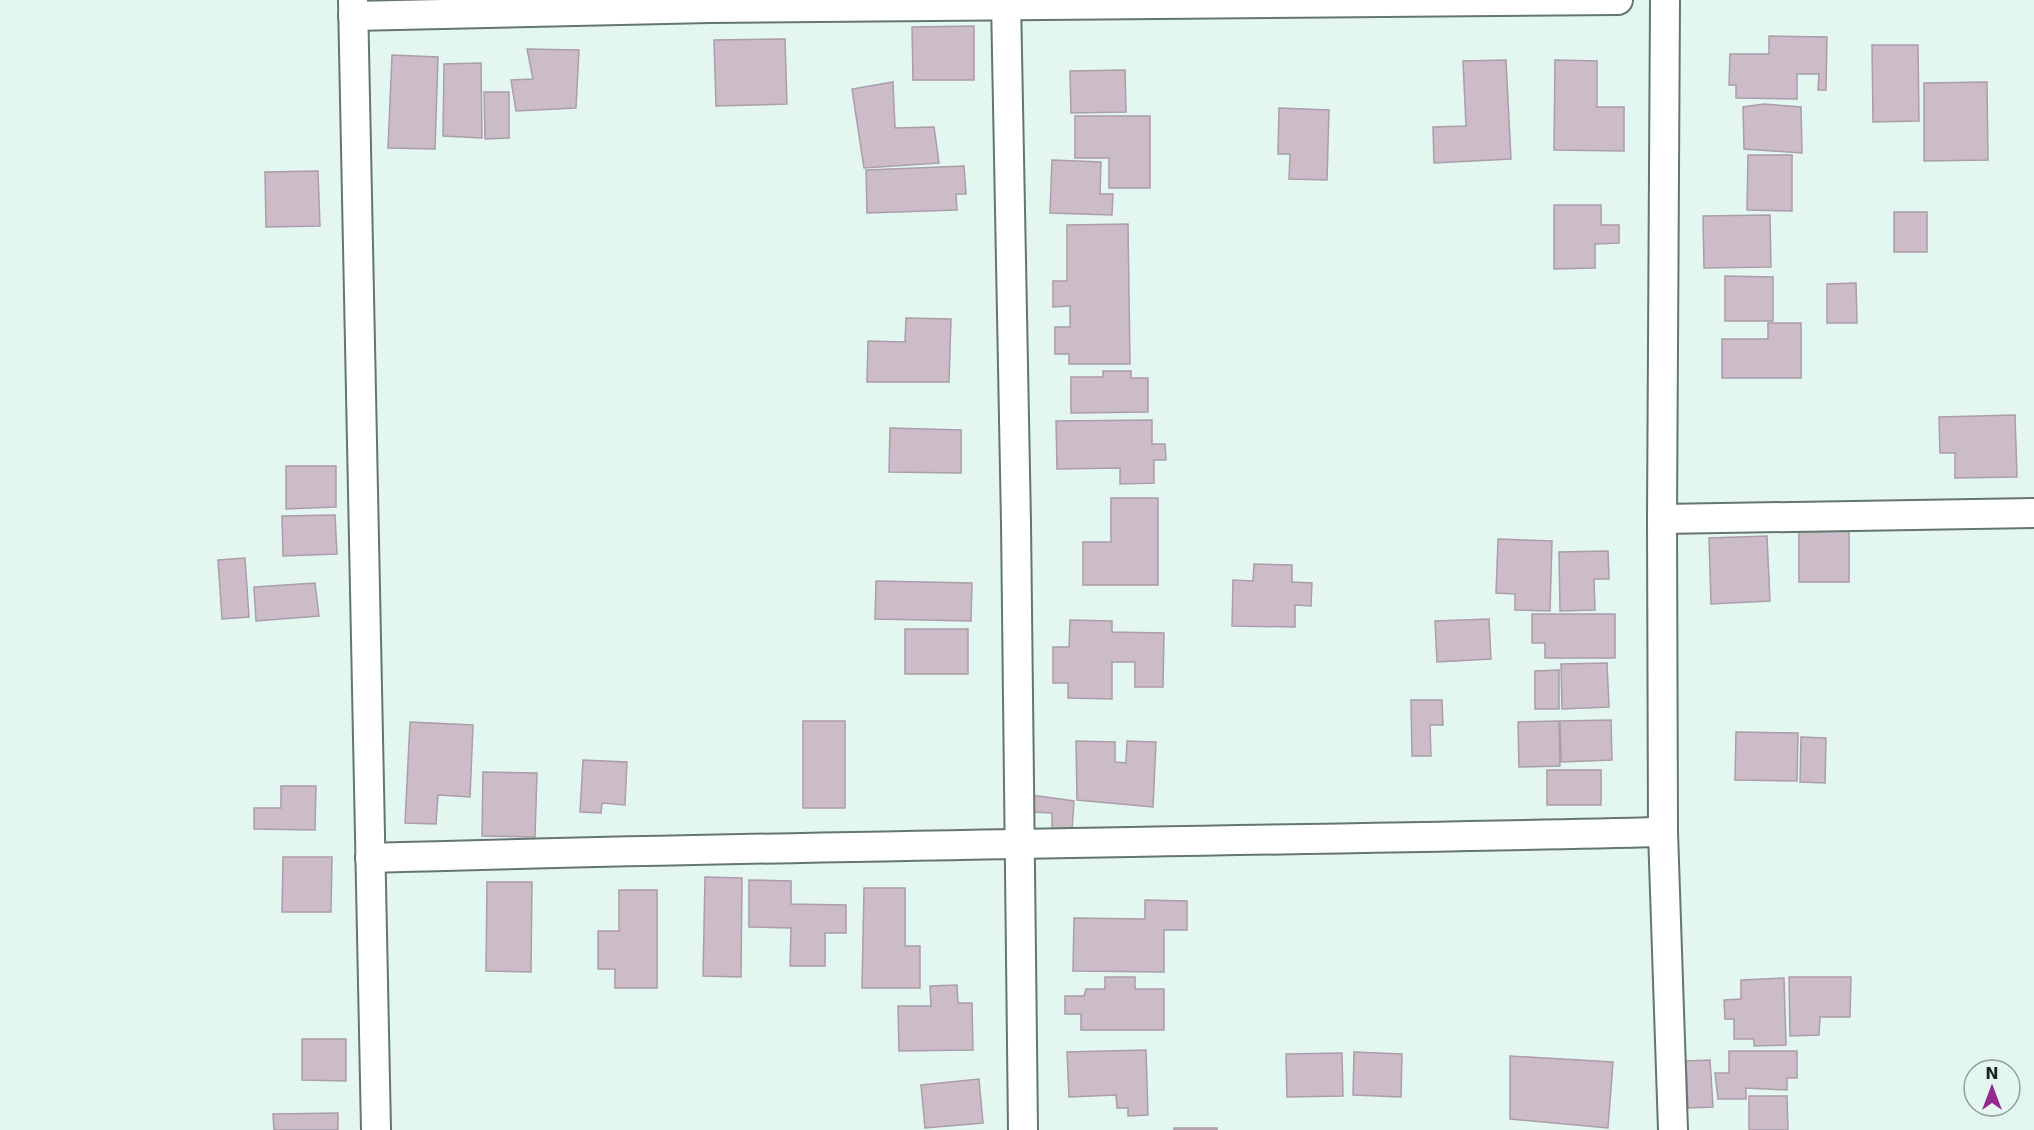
<svg xmlns="http://www.w3.org/2000/svg" width="2034" height="1130" font-family="'DejaVu Sans',sans-serif">
<rect width="100%" height="100%" fill="#e3f7f0"/>
<g fill="#cbbcc8" stroke="#ab9da9" stroke-width="1.5">
<polygon points="974,26 974,80 913,80 912,27"/>
<polygon points="1769,36 1827,37 1826,90 1818,90 1819,74 1797,74 1797,99 1736,98 1736,85 1729,85 1730,54 1769,54"/>
<polygon points="785,39 787,104 716,106 714,40"/>
<polygon points="1872,45 1918,45 1919,121 1873,122"/>
<polygon points="527,49 579,50 576,108 516,111 511,80 533,79"/>
<polygon points="392,55 438,57 435,149 388,148"/>
<polygon points="1506,60 1511,159 1434,163 1433,127 1466,126 1463,61"/>
<polygon points="1555,60 1597,61 1597,107 1624,107 1624,151 1554,150"/>
<polygon points="481,63 482,138 443,136 444,64"/>
<polygon points="1125,70 1126,112 1071,113 1070,71"/>
<polygon points="893,82 895,128 934,127 939,163 864,168 852,89"/>
<polygon points="1987,82 1988,160 1924,161 1924,83"/>
<polygon points="484,92 509,92 509,138 485,139"/>
<polygon points="1764,104 1801,107 1802,153 1744,149 1743,107"/>
<polygon points="1279,108 1329,110 1327,180 1289,179 1290,154 1278,154"/>
<polygon points="1075,116 1150,116 1150,188 1109,188 1109,158 1075,158"/>
<polygon points="1748,155 1792,155 1792,211 1747,210"/>
<polygon points="1052,160 1101,162 1100,194 1113,194 1112,215 1050,213"/>
<polygon points="964,166 966,194 956,194 957,210 867,213 866,170"/>
<polygon points="318,171 320,226 266,227 265,172"/>
<polygon points="1554,205 1601,205 1601,225 1619,225 1619,243 1595,244 1595,268 1554,269"/>
<rect x="1894" y="212" width="33" height="40"/>
<polygon points="1770,215 1771,267 1704,268 1703,216"/>
<polygon points="1128,224 1130,364 1069,364 1069,354 1055,354 1055,327 1070,327 1070,306 1053,307 1053,281 1067,281 1067,225"/>
<polygon points="1725,276 1773,277 1773,321 1725,321"/>
<polygon points="1856,283 1857,323 1827,323 1827,284"/>
<polygon points="906,318 951,319 949,382 867,382 868,341 905,342"/>
<polygon points="1768,323 1801,323 1801,378 1722,378 1722,339 1768,339"/>
<polygon points="1103,371 1131,371 1131,378 1148,378 1148,412 1071,413 1071,377 1103,377"/>
<polygon points="2015,415 2017,477 1955,478 1955,453 1940,453 1939,417"/>
<polygon points="1152,420 1152,444 1165,444 1166,460 1154,460 1154,483 1120,484 1120,468 1057,469 1056,421"/>
<polygon points="890,428 961,430 961,473 889,472"/>
<polygon points="286,466 336,466 336,507 286,509"/>
<polygon points="1111,498 1158,498 1158,585 1083,585 1083,542 1111,542"/>
<polygon points="335,515 337,554 283,556 282,516"/>
<rect x="1799" y="530" width="50" height="52"/>
<polygon points="1767,536 1770,601 1711,604 1709,538"/>
<polygon points="1498,539 1552,541 1550,611 1515,610 1515,594 1496,593"/>
<polygon points="1608,551 1609,579 1594,579 1595,610 1560,611 1559,552"/>
<polygon points="245,558 249,617 222,619 218,560"/>
<polygon points="1254,564 1292,565 1292,582 1312,583 1311,606 1295,605 1295,627 1232,626 1233,580 1253,581"/>
<polygon points="876,581 972,583 971,621 875,619"/>
<polygon points="315,583 319,616 256,621 254,587"/>
<polygon points="1532,614 1615,614 1615,658 1545,658 1545,643 1532,643"/>
<polygon points="1489,619 1491,659 1437,662 1435,621"/>
<polygon points="1070,620 1112,621 1112,632 1164,633 1163,687 1135,687 1135,662 1112,662 1112,699 1068,698 1068,683 1053,683 1053,647 1069,647"/>
<rect x="905" y="629" width="63" height="45"/>
<polygon points="1607,663 1609,707 1562,709 1561,664"/>
<polygon points="1559,670 1559,709 1535,709 1535,671"/>
<polygon points="1411,700 1442,700 1443,725 1430,725 1431,756 1412,756"/>
<polygon points="1611,720 1612,760 1561,762 1560,721"/>
<rect x="803" y="721" width="42" height="87"/>
<polygon points="1559,721 1560,766 1519,767 1518,722"/>
<polygon points="410,722 473,725 470,797 438,795 436,824 405,823"/>
<polygon points="1736,732 1798,733 1797,781 1735,780"/>
<polygon points="1801,737 1826,738 1825,783 1800,782"/>
<polygon points="1076,741 1115,742 1115,762 1126,763 1127,741 1156,742 1153,807 1077,800"/>
<polygon points="583,760 627,762 625,805 602,803 601,813 580,812"/>
<rect x="1547" y="770" width="54" height="35"/>
<polygon points="483,772 537,773 535,837 482,836"/>
<polygon points="281,786 316,786 315,830 254,829 254,808 281,808"/>
<polygon points="1031,795 1074,801 1072,830 1052,829 1052,813 1031,812"/>
<polygon points="283,857 332,857 331,912 282,912"/>
<polygon points="705,877 742,878 741,977 703,976"/>
<polygon points="749,880 791,881 791,904 846,905 846,933 825,933 825,966 790,966 791,928 749,927"/>
<polygon points="487,882 532,882 531,972 486,971"/>
<polygon points="864,888 905,888 905,946 920,946 920,988 862,988"/>
<polygon points="619,890 657,890 657,988 615,988 615,969 598,969 598,931 619,931"/>
<polygon points="1145,900 1187,901 1187,930 1164,930 1164,972 1073,971 1074,918 1145,919"/>
<polygon points="1105,977 1135,977 1135,989 1164,989 1164,1030 1081,1030 1081,1014 1065,1014 1065,996 1084,996 1086,989 1105,989"/>
<polygon points="1789,977 1851,977 1850,1017 1820,1017 1819,1035 1790,1036"/>
<polygon points="1784,978 1786,1045 1754,1046 1754,1039 1734,1039 1734,1019 1725,1019 1724,1000 1741,999 1741,980"/>
<polygon points="957,985 958,1003 972,1003 973,1050 899,1051 898,1006 931,1006 930,986"/>
<polygon points="302,1039 346,1039 346,1081 302,1080"/>
<polygon points="1146,1050 1148,1115 1128,1116 1128,1108 1117,1108 1116,1095 1069,1097 1067,1052"/>
<polygon points="1729,1051 1797,1051 1797,1078 1787,1078 1787,1090 1746,1088 1746,1099 1718,1099 1715,1073 1729,1073"/>
<polygon points="1354,1052 1402,1054 1401,1097 1353,1095"/>
<polygon points="1342,1053 1343,1096 1287,1097 1286,1054"/>
<polygon points="1510,1056 1613,1062 1608,1128 1510,1119"/>
<polygon points="1710,1060 1713,1107 1688,1108 1686,1061"/>
<polygon points="979,1079 983,1123 925,1128 921,1085"/>
<polygon points="1749,1096 1787,1096 1788,1130 1749,1130"/>
<polygon points="338,1113 338,1130 274,1130 273,1114"/>
<rect x="1174" y="1128" width="43" height="2"/>
</g>
<g fill="none" stroke-linecap="round" stroke-linejoin="round">
<defs>
<g id="minor">
<polyline points="353,0 376,1130"/>
<polyline points="1006,0 1016,523 1023,1130"/>
<polyline points="1665,0 1662,519 1663,832 1673,1130"/>
<polyline points="353,16 710,8 1618,0"/>
<polyline points="1662,519 2034,513"/>
<path d="M370 858C801 845 1232 842 1663 832"/>
</g>
</defs>
<use href="#minor" stroke="#64766f" stroke-width="32"/>
<use href="#minor" stroke="#fff" stroke-width="28"/>
</g>
<g transform="translate(1992 1088)"><circle r="28" fill="#e3f7f0" stroke="#93a29d" stroke-width="1.5"/>
<path d="M0-4.5L10 22L0 15L-10 22Z" fill="#952a8c"/>
<text y="-9" font-size="16" font-weight="bold" text-anchor="middle" fill="#1c2320">N</text>
</g>
</svg>
